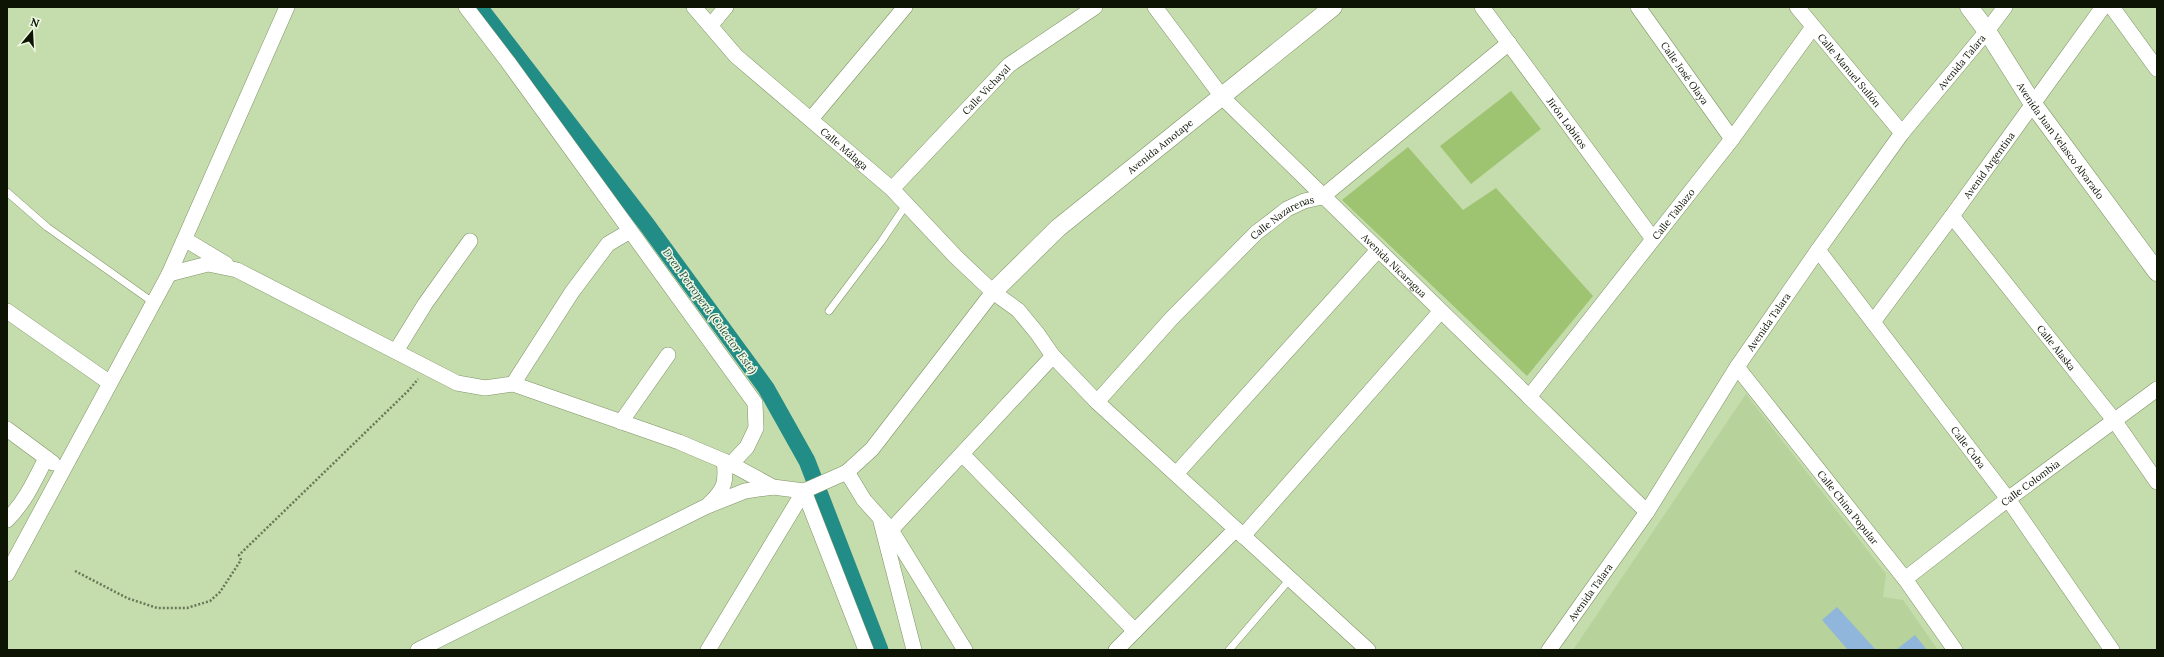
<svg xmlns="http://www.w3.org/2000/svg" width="2164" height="657" font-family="Lora,serif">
<rect width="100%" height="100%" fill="#c5dcac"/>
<polygon fill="#b7d29b" points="1746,394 1886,574 1883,597 1903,600 1938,650 1573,650"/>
<g fill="#9ec472">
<polygon points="1511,91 1541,129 1471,184 1440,146"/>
<polygon points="1408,147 1463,210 1496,188 1593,296 1527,376 1342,200"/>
</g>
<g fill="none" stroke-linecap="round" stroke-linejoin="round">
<polyline stroke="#228c86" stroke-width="17" points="479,7 647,225 766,388 807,461 880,650"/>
</g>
<g fill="#90b6dc">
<polygon points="1837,607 1876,650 1848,650 1822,620"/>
<polygon points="1915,635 1927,650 1896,650"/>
</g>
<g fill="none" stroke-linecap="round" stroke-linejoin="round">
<defs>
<g id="service">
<polyline points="7,192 47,227 154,303"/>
<polyline points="829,311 881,242 906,205"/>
<polyline points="1229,650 1290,579"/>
</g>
<g id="minor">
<polyline points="466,7 508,62 755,403 756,428 747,447 731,464"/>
<path id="s1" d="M694 7 736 56 892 189 955 256 993 292 1018 310 1037 333 1053 356 1097 402 1368 650"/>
<path id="s2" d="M1155 7 1223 98 1647 512"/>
<path id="s3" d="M1482 7 1653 239"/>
<path id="s4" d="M1638 7 1732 139"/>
<path id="s5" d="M1797 7 1902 133"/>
<polyline points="2112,7 2157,69"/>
<polyline points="711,25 726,7"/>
<polyline points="811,119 905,7"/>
<path id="s6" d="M892 189 1009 65 1095 7"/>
<path id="s7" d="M1952 216 2114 420 2157 482"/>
<polyline points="186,240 226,264"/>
<path id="s8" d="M1818 250 2008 499 2112 650"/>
<polyline points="169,274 208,264 237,270 457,383 485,388 513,384 679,442 731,464 773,487 804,491 847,472 872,449 993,292"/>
<polyline points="7,311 110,383"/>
<path id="s9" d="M1873 322 1952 216 2103 7"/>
<polyline points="396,351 425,304 470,241"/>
<path id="s10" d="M1737 367 1905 579 1955 650"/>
<polyline points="513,384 572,292 608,244 630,231"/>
<path id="s11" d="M1529 397 1732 139 1813 27"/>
<path id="s12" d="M1097 402 1171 319 1256 233 1287 209 1304 201 1322 197 1509 43"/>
<polyline points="621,422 668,355"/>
<polyline points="7,429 53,463"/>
<polyline points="963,455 1135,631"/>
<polyline points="847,472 864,500 891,530 965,650"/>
<polyline points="1176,474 1378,250"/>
<polyline points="804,491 866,650"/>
<path d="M709 504C724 490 727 482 724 461"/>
<path d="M7 520C25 502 35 480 46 458"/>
<polyline points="881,522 914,650"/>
<polyline points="891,530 1053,356"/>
<polyline points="1243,536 1440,312"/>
<polyline points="7,574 169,274 287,7"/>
<path id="s13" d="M1905 579 2008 499 2157 389"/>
<polyline points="418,650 705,507 745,491 773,487"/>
<polyline points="708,650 804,491"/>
<polyline points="1116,650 1236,529"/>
<path id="s14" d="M1549 650 1647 512 1737 367 1818 250 1902 133 1987 31 2005 7"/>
</g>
<g id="tertiary">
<path id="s15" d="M1969 7 1987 31 2033 104 2157 272"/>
<path id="s16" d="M993 292 1058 228 1333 7"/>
</g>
</defs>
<use href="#service" stroke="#7e9467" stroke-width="8"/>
<use href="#minor" stroke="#7e9467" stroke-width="16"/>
<use href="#tertiary" stroke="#7e9467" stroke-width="19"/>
<polyline stroke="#687757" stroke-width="2.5" stroke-dasharray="2 2" stroke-linecap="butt" points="75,571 127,598 157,608 187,608 210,601 220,592 241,560 239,555 409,390 418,379"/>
<use href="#service" stroke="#fff" stroke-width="7"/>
<use href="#minor" stroke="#fff" stroke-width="15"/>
<use href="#tertiary" stroke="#fff" stroke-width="18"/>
</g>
<g text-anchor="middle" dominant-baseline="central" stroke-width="3" stroke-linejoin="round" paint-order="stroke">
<g font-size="10" fill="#0d1404" stroke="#edf9e1">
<text stroke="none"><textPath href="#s14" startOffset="719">Avenida Talara</textPath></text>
<text stroke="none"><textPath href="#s5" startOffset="82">Calle Manuel Sullón</textPath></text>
<text stroke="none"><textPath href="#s4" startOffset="81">Calle José Olaya</textPath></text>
<text stroke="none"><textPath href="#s6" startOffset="137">Calle Vichayal</textPath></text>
<text stroke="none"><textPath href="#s3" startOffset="144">Jirón Lobitos</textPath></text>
<text stroke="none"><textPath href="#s15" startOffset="162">Avenida Juan Velasco Alvarado</textPath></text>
<text stroke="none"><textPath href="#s16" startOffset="222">Avenida Amotape</textPath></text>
<text stroke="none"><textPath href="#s1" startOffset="207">Calle Málaga</textPath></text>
<text stroke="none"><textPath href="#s9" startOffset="195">Avenid Argentina</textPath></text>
<text stroke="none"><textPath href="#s11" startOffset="233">Calle Tablazo</textPath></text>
<text stroke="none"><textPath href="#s12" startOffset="263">Calle Nazarenas</textPath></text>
<text stroke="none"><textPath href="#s2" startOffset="353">Avenida Nicaragua</textPath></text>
<text stroke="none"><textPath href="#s14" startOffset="395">Avenida Talara</textPath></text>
<text stroke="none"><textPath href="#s7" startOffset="168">Calle Alaska</textPath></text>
<text stroke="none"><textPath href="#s8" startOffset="248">Calle Cuba</textPath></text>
<text stroke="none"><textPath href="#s13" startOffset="158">Calle Colombia</textPath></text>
<text stroke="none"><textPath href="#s10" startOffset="179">Calle China Popular</textPath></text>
<text stroke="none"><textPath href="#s14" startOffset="71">Avenida Talara</textPath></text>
</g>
<g font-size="11" font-style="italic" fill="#2b4947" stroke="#edf9e1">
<text transform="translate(710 311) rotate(54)">Dren Petroperú (Colector Este)</text>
</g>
</g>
<rect width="2164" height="657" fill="none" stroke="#0d1404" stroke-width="16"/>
<g transform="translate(32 32) rotate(18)" stroke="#edf9e1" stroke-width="3" paint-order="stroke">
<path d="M0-3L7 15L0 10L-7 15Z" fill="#0d1404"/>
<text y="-6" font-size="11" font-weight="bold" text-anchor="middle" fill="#0d1404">N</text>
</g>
</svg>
